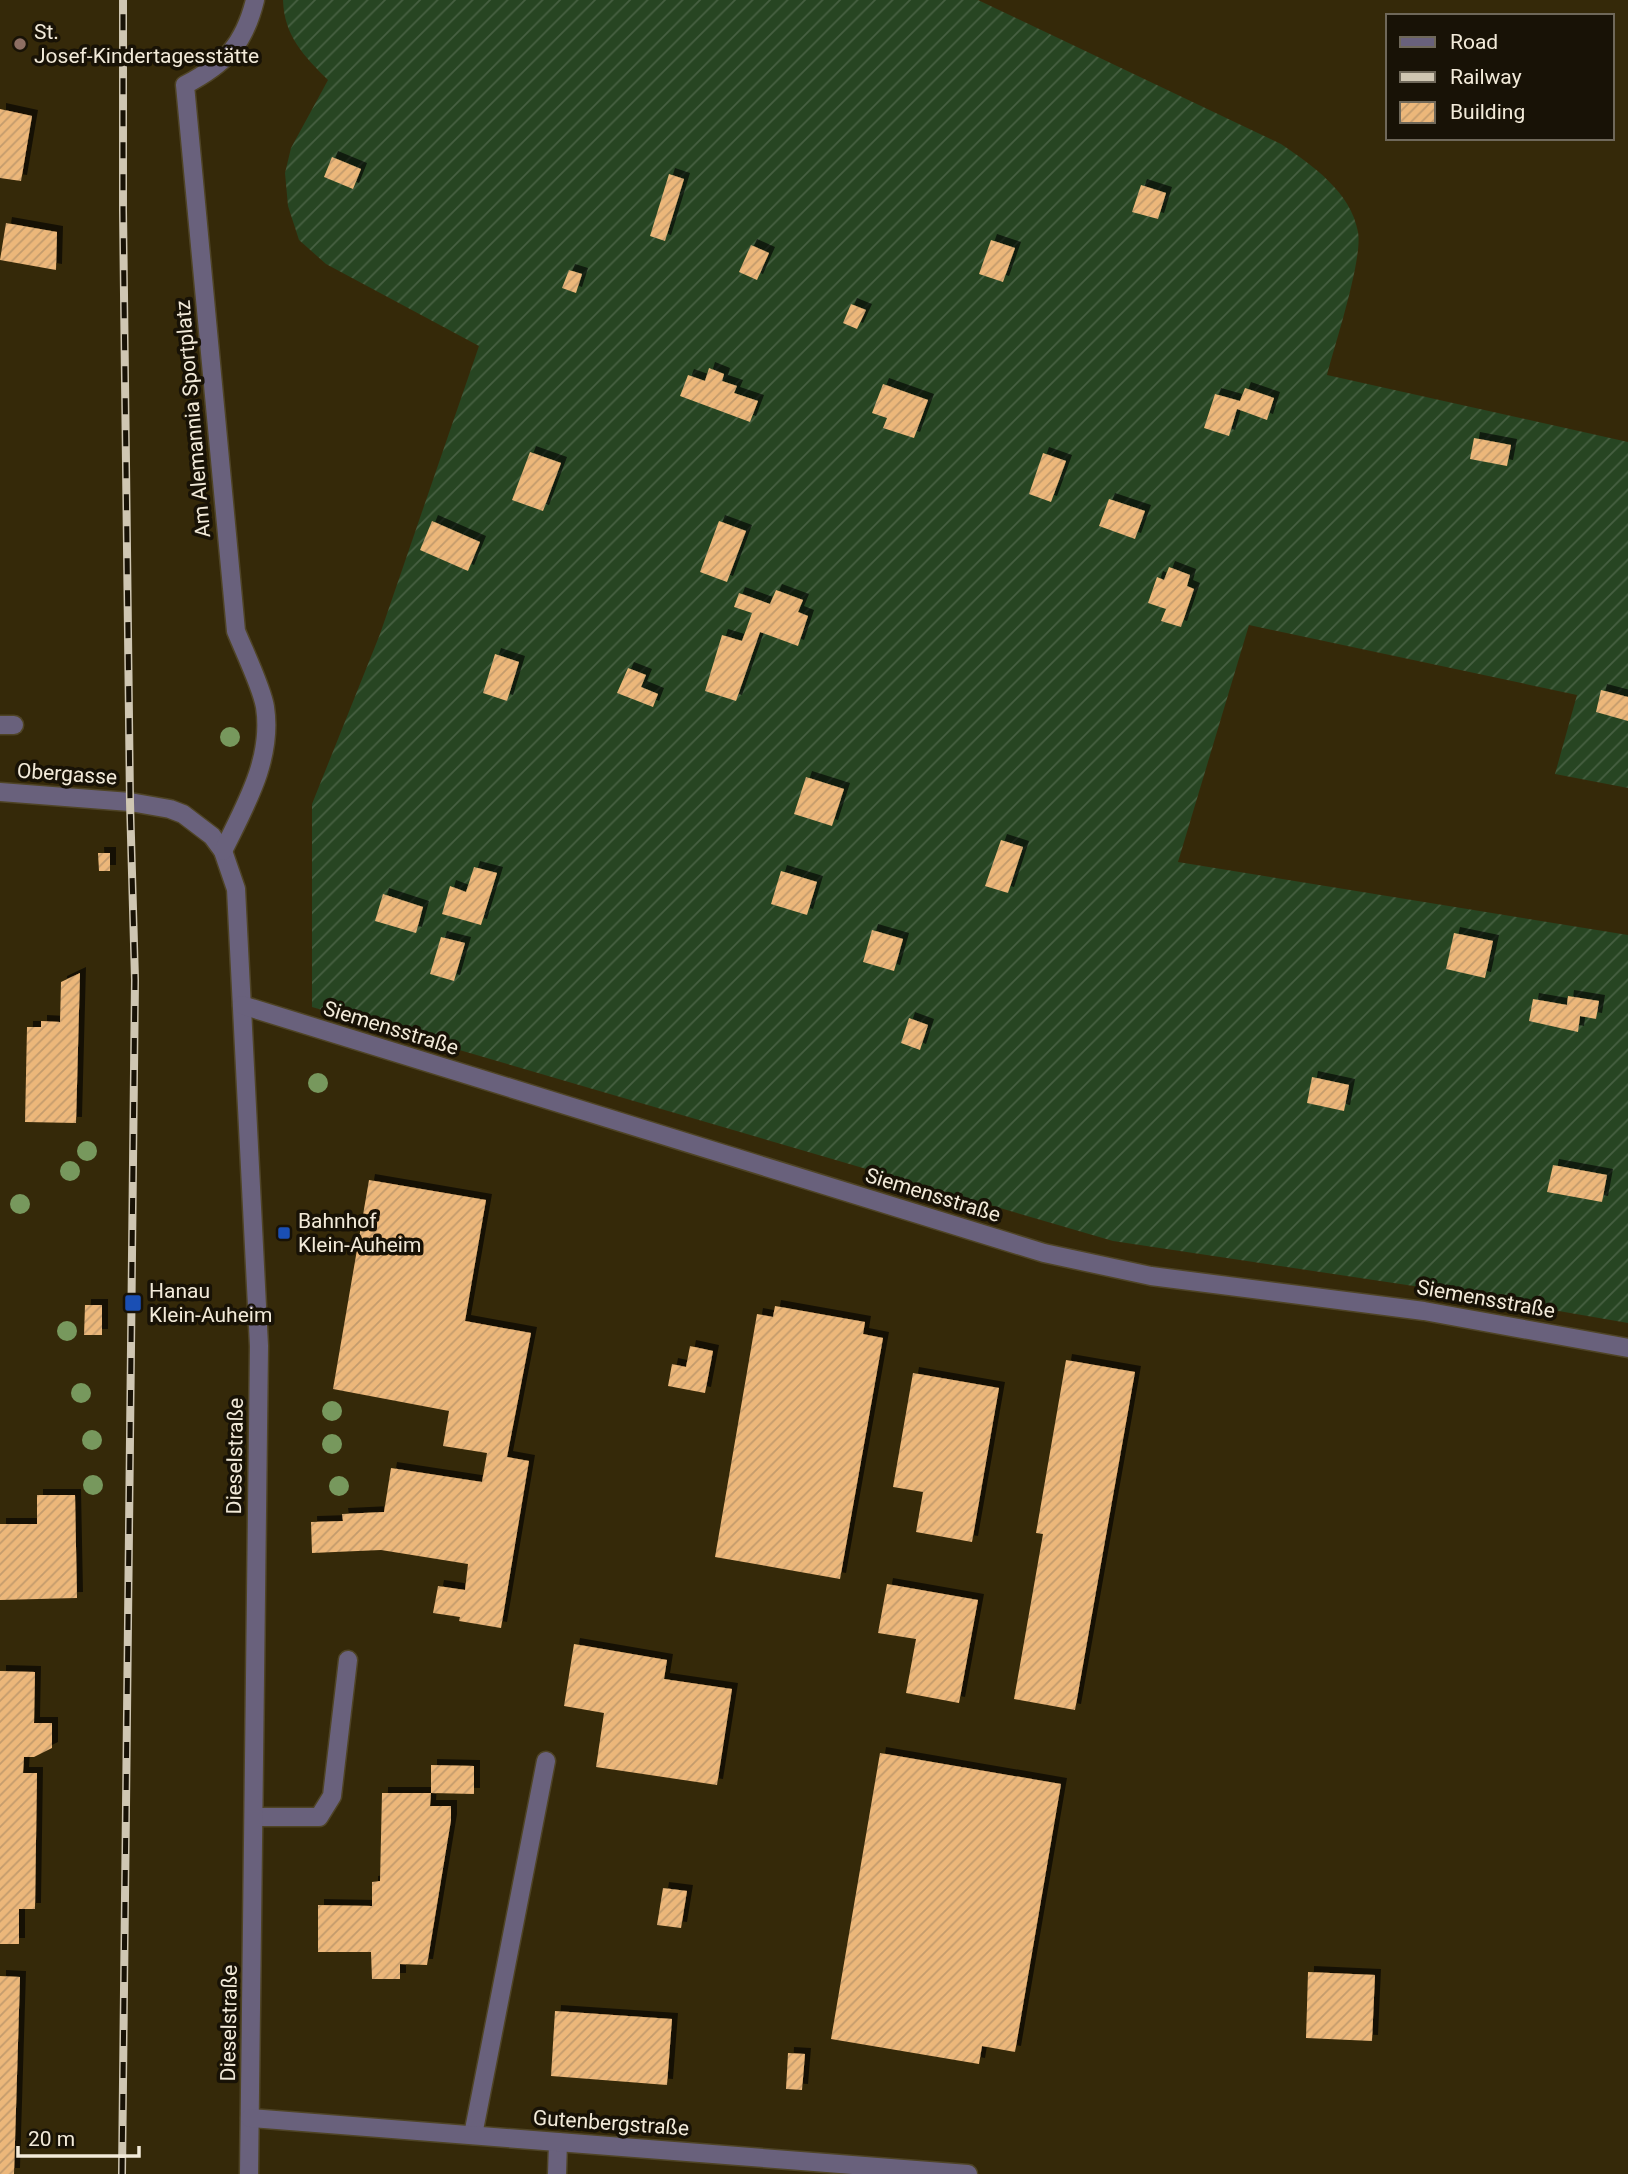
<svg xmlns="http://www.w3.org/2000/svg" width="1628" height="2174" font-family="Roboto,sans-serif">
<defs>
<pattern id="garden-furrows" width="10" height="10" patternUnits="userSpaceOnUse" patternTransform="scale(1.75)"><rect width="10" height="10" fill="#274522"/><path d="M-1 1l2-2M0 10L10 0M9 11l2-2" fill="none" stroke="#476042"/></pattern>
<pattern id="building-hatch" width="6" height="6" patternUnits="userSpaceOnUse" patternTransform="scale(1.75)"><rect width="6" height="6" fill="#ecb77a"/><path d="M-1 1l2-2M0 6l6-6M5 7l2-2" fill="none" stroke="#c39b6c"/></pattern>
<filter id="shadow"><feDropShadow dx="6" dy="-6" stdDeviation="0" flood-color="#0009"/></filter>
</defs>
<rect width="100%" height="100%" fill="#352909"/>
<path fill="url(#garden-furrows)" d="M283 0H978L1281 144C1312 165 1351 192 1358 232 1363 259 1335 344 1327 375L1628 442V788L1555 774 1577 695 1249 625 1178 862 1628 935V1323L1427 1288 1113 1241 312 1007V804L380 634 479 346 326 264 299 240 288 206 285 173 291 148 328 80C304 56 284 36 283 0Z"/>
<g fill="url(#building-hatch)" filter="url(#shadow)">
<polygon points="0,109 32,116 21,181 0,178"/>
<polygon points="332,157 361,169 353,189 324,177"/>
<polygon points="669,174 684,179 665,241 650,236"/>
<polygon points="1141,185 1166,193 1158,219 1132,212"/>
<polygon points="6,223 57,232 56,270 0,260"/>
<polygon points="991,240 1015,248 1003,282 979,274"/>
<polygon points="751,245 769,253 757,280 739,272"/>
<polygon points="569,270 582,274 576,293 562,288"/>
<polygon points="851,304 866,310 857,329 843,323"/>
<polygon points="709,368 724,374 722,381 737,386 734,393 758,401 750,422 680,396 688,375 705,381"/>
<polygon points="883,384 928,400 914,438 883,428 887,418 872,413"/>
<polygon points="1245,388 1274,398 1267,420 1237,409 1229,436 1204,428 1215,394 1240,401"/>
<polygon points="1474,438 1511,445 1507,466 1470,459"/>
<polygon points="530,452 561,463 543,511 512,500"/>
<polygon points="1043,453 1066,461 1051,502 1029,494"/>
<polygon points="1109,499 1145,511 1135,539 1099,526"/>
<polygon points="432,521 480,542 468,571 420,550"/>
<polygon points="719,521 746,531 727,582 700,572"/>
<polygon points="1169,567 1190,575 1187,586 1194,589 1181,627 1161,621 1166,609 1148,603 1157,577 1164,580"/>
<polygon points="776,590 803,600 798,612 808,616 798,646 760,632 736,701 705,691 722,635 742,641 752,613 734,607 739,593 770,604"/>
<polygon points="495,654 519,662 507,701 483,693"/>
<polygon points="628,668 646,675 641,687 658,694 653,707 617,693"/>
<polygon points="1601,690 1628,697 1628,721 1596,712"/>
<polygon points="806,777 844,789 832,826 794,814"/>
<polygon points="1001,840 1023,847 1008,893 985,886"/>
<polygon points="98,853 110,853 110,871 99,871"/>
<polygon points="474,867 497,873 481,925 442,914 450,886 466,892"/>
<polygon points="781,871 817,882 807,915 771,904"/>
<polygon points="383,894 423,907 416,933 375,921"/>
<polygon points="872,930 903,939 894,971 863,962"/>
<polygon points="1454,933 1493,941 1485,978 1446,969"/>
<polygon points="441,937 465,943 454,981 430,974"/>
<polygon points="80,973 76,1123 25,1122 27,1027 41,1027 41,1021 60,1022 61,982"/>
<polygon points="1568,996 1599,1001 1596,1019 1580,1016 1578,1032 1529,1021 1533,999 1567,1005"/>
<polygon points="909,1018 928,1025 920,1050 901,1043"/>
<polygon points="1312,1077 1349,1085 1344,1111 1307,1103"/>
<polygon points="1553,1165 1607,1175 1602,1202 1547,1192"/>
<polygon points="369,1180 486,1200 465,1321 531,1333 507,1457 529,1461 501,1628 459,1621 460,1617 433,1613 438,1586 465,1590 468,1564 381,1550 312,1553 311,1522 343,1521 342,1514 384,1512 391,1468 482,1482 487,1453 443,1446 449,1411 333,1389"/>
<polygon points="85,1305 102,1305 102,1335 84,1335"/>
<polygon points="775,1306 865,1322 863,1334 883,1338 840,1579 715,1557 757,1314 773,1317"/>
<polygon points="690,1346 713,1351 705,1393 668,1386 672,1364 686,1367"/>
<polygon points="1066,1360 1135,1372 1075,1710 1014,1699 1043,1534 1036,1533"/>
<polygon points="913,1373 999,1388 972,1542 916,1532 923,1492 893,1487"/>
<polygon points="37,1495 75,1495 77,1598 0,1600 0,1524 37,1524"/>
<polygon points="887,1584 978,1600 959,1703 906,1693 916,1639 878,1633"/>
<polygon points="574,1644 667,1660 664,1679 732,1689 717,1785 596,1767 604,1713 564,1706"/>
<polygon points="0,1671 35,1672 34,1723 52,1723 52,1748 34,1757 24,1757 23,1773 37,1773 35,1909 19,1909 19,1944 0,1944"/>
<polygon points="880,1753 1061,1784 1015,2052 982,2046 979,2064 831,2039"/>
<polygon points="431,1765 474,1766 474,1794 431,1793"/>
<polygon points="382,1793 431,1793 430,1806 451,1806 451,1820 427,1965 400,1964 400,1979 372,1979 371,1952 318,1952 318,1905 372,1906 372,1882 380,1881"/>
<polygon points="663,1888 687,1891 681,1928 657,1925"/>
<polygon points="1308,1972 1375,1975 1372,2041 1306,2038"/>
<polygon points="0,1976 20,1977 14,2174 0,2174"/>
<polygon points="555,2011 672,2019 667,2085 551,2076"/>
<polygon points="788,2053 805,2054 802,2090 786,2089"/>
</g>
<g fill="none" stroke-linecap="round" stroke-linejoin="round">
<defs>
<g id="lane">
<polyline points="254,1817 319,1817 332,1796 348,1660"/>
<polyline points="473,2135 546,1761"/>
<polyline points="557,2174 558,2142"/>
</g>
<g id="street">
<polyline points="0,725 14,725"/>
<polyline points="0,792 130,802 170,809 183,814 212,836 223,851 236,889 259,1346 249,2174"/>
<path d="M223 851C245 806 273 759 265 707 262 688 244 651 236 631L185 85C225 64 244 45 255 0"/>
<polyline points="242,1005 1044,1253 1151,1276 1424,1311 1628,1348"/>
<polyline points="250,2118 968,2174"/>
</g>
</defs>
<use href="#lane" stroke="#4f4426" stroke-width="21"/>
<use href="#street" stroke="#4f4426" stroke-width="21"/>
<use href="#lane" stroke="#69617c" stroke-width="18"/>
<use href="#street" stroke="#69617c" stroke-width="18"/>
<defs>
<polyline id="rail" points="122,2174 135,980 130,802 123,210 123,0"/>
</defs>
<use href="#rail" stroke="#cfc6b2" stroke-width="8"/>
<use href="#rail" stroke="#181206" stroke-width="5" stroke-dasharray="16" stroke-linecap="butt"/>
</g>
<g fill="#77985d">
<circle cx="230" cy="737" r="10"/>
<circle cx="318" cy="1083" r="10"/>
<circle cx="87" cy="1151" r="10"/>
<circle cx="70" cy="1171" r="10"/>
<circle cx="20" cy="1204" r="10"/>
<circle cx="67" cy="1331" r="10"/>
<circle cx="81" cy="1393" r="10"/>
<circle cx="332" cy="1411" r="10"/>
<circle cx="92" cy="1440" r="10"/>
<circle cx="332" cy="1444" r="10"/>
<circle cx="93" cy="1485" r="10"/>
<circle cx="339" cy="1486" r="10"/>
</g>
<circle fill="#8d6e63" stroke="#181206" stroke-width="2.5" cx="20" cy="44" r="7"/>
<g fill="#1a4fb4" stroke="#181206" stroke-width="2.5">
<rect x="277" y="1226" width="14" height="14" rx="3.5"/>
<rect x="124" y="1294" width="18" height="18" rx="3.5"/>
</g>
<g text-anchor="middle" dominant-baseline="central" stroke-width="7" stroke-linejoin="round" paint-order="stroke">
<g font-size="21" fill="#f2ead9" stroke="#181206" text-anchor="start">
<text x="34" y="32">St.<tspan x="34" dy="24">Josef-Kindertagesstätte</tspan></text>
<text x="298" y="1221">Bahnhof<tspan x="298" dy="24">Klein-Auheim</tspan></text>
<text x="149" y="1291">Hanau<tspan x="149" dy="24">Klein-Auheim</tspan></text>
</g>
<g font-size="21" fill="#f2ead9" stroke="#181206">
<text transform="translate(193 419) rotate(-95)">Am Alemannia Sportplatz</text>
<text transform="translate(67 774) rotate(4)">Obergasse</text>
<text transform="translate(391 1028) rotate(17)">Siemensstraße</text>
<text transform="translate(933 1195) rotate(17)">Siemensstraße</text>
<text transform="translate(1486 1299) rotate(10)">Siemensstraße</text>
<text transform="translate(235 1456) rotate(-89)">Dieselstraße</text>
<text transform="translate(229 2023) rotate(-89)">Dieselstraße</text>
<text transform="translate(611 2123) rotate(4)">Gutenbergstraße</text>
</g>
</g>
<rect x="1386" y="14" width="228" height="126" fill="#181206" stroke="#6f685a" stroke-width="2"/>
<rect x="1400" y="37" width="35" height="10" fill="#69617c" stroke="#6f685a" stroke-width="2"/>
<text x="1450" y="49" font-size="21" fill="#f2ead9">Road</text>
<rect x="1400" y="72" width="35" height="10" fill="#cfc6b2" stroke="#6f685a" stroke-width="2"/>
<text x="1450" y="84" font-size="21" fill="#f2ead9">Railway</text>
<rect x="1400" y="102" width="35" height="21" fill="url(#building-hatch)" stroke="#6f685a" stroke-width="2"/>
<text x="1450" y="119" font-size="21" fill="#f2ead9">Building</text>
<path d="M18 2146v10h121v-10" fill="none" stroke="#f2ead9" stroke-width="3.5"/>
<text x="28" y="2146" font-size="21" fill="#f2ead9" stroke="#181206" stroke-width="5" paint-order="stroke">20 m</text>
</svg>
